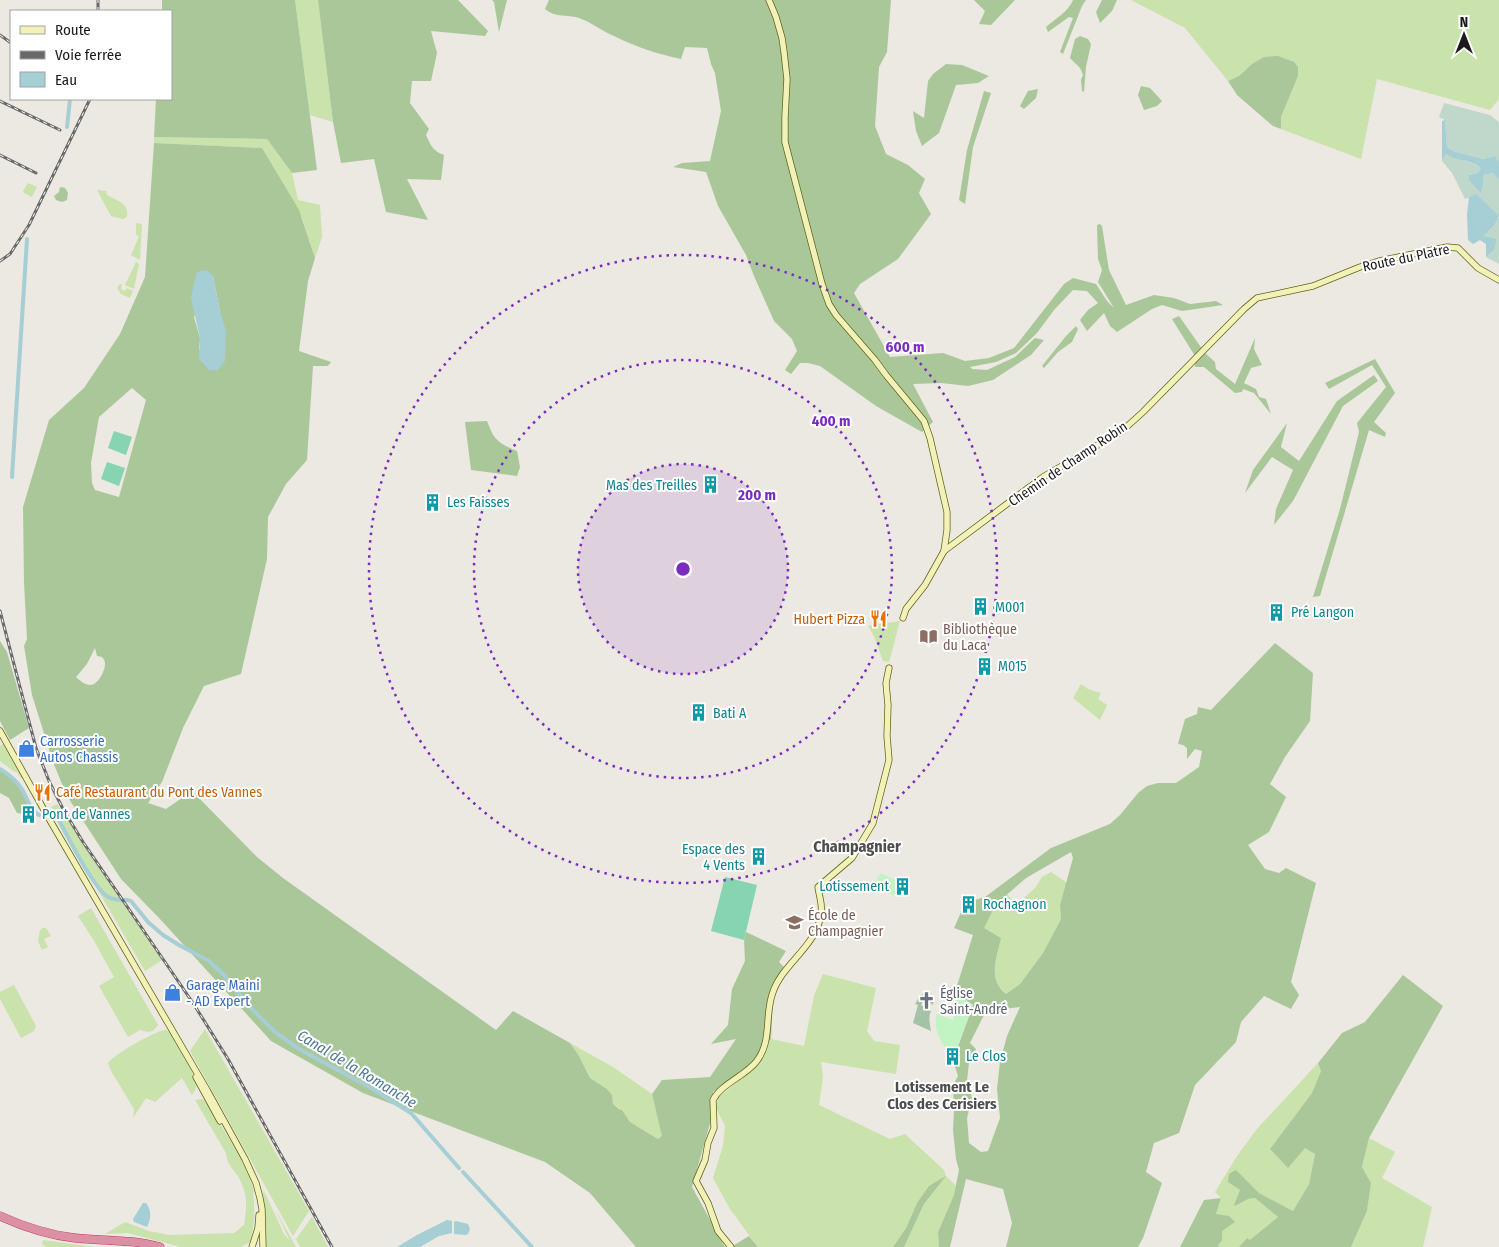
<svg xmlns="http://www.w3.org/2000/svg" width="1499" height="1247" font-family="'Fira Sans Condensed',sans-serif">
<rect width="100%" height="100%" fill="#ece8e2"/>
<g fill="#cae2ac">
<polygon points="295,0 318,0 333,122 310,115"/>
<polygon points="1131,0 1499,0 1499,99 1490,110 1377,79 1361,159 1281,129 1281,117 1298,76 1252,64 1239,76 1228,81 1185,28"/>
<polygon points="154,137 267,139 292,173 298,200 320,205 322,237 315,258 302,218 262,148 154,143"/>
<polygon points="28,183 37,187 32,197 24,193 23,191"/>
<path d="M97 190 106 191 107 195C117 201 129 202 127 217L123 219 111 216Z"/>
<polygon points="136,223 142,224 140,260 131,255 139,236 136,235"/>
<polygon points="136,262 139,264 134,289 125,285"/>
<polygon points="120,284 122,284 121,289 125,291 127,288 133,291 130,298 121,294 117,288"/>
<polygon points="900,621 889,662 883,661 874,636 868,626"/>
<polygon points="1081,684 1088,689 1101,693 1098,699 1107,705 1100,720 1073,698"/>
<polygon points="4,743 24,778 24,779 20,777 17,772 13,771 0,761 0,746"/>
<polygon points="57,804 162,960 145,971 56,818 58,816 51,807"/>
<path d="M1051 872 1067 883 1060 905 1061 919 1043 953 1020 984 1006 994C987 979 997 959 1001 938L983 928 997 903 1007 894 1016 905 1035 888 1042 877Z"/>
<polygon points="91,908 158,1025 153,1031 147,1032 140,1030 128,1037 99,986 114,977 93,939 78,916"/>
<polygon points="43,928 46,928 51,936 44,939 48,947 42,950 38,941 40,930"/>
<polygon points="823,974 876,988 867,1031 874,1041 900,1045 896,1074 821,1062 823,1077 819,1105 890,1139 905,1134 944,1170 946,1176 956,1186 954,1195 938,1232 939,1247 904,1247 924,1204 945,1177 917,1203 906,1228 893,1247 758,1247 730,1209 713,1178 723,1146 725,1126 716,1108 718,1098 756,1066 771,1039 804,1046 814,996"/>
<polygon points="14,985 36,1026 34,1031 21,1038 0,999 0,992"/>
<polygon points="205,1029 309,1211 293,1236 190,1051"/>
<path d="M165 1030 169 1031C175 1042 196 1073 196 1084 197 1088 194 1092 192 1095L182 1078 155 1102 146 1098 133 1118 134 1109 110 1069 108 1063C115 1054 153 1032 165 1030Z"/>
<polygon points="570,1043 613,1067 652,1094 663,1136 658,1139 630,1122 622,1110 613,1104 612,1095 607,1089 590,1078 579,1056"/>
<polygon points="1318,1063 1321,1071 1312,1093 1270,1149 1305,1147 1315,1154 1309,1184 1293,1211 1259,1193 1235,1171 1240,1190 1235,1206 1248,1199 1255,1198 1278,1217 1250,1241 1247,1238 1239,1247 1220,1247 1218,1245 1222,1241 1222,1231 1216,1214 1221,1198 1215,1192 1237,1156 1257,1129"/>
<path d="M202 1099 207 1102 240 1157 248 1171 254 1192 253 1193C255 1210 255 1225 250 1242L241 1247H181L128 1233 105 1234 125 1222 149 1231 169 1235 234 1233 244 1225C247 1207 248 1194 239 1178 233 1168 227 1165 226 1153L195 1100Z"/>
<polygon points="1369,1138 1395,1152 1382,1178 1432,1207 1423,1247 1351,1247 1367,1211 1371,1183 1362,1167"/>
<polygon points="263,1191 266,1195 284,1234 290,1241 275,1209 296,1247 265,1247 264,1240 266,1240 265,1210"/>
<polygon points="312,1217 328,1247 300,1247 296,1239"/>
<polygon points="43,1240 94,1247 46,1247 42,1244"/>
</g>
<g fill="#aac79a" fill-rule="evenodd">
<polygon points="162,0 295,0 317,170 292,173 267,139 154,137 156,99 171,99 171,11 162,11"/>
<path d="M318 0H458L488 31 485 36 431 31 437 53 431 81H412L410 103 429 129 426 135C431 146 433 151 444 155L441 180 407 179 428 220 386 212 374 159 341 163 333 122Z"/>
<polygon points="492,0 507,0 499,32 494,2"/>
<path d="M549 0H891L887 52 879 67 875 126 886 154 908 165 925 179 919 193 931 214 898 259 860 284 854 293 890 357 943 353 965 361 989 358 1014 348 1064 284 1073 278 1096 284 1107 301 1114 308 1098 282 1102 270 1098 259 1097 225 1100 224 1102 226 1109 270 1126 305 1154 295 1174 298 1190 304 1216 301 1223 305 1182 311 1162 305 1152 309 1117 332 1110 326 1104 313 1087 331 1080 320 1088 310 1098 303 1087 291 1073 290 1054 310 1037 333 1016 353 996 362 970 367 972 369 987 370 1015 357 1035 338 1044 340 1031 355 993 380 968 386 941 383 913 384 933 422 922 432 876 406 820 366 808 363H800L791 374 785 370 797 351 792 339 774 321 754 276 746 255 718 206 706 172 673 167 682 163 710 161 721 111 715 73 711 64 707 48 685 47 681 59C657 54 636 47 614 36 602 31 591 22 579 18 567 14 555 18 545 9Z"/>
<polygon points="974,0 1015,0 991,25 979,24 985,11"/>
<path d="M1073 0H1086L1082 6 1063 54 1060 52 1073 18 1069 17 1048 32 1046 27C1055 19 1069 11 1073 0Z"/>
<polygon points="1102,0 1117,0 1112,11 1100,23 1096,12"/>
<path d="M1080 36 1088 39 1091 44 1086 67 1084 92 1082 91 1081 80 1083 75C1080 65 1077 66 1070 58L1075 39Z"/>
<polygon points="1278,56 1294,62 1298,67 1298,76 1281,117 1281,129 1273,126 1237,95 1228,81 1239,76 1252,64 1264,57"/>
<polygon points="946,64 962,65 989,76 978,83 956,85 939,133 922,146 916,131 913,111 924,118 928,81 933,74"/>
<polygon points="1141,86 1150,88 1162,101 1157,106 1144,110 1138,95"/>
<polygon points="1038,89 1036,98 1024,109 1020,106 1028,91"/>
<polygon points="984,91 991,93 973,147 965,204 959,200 967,150"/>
<path d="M154 143 262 148 299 210 315 258 308 281 299 351 331 362 328 366H313L307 460 286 484 268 517 267 559 241 674 204 686 183 728 162 782 148 803 166 809 192 791 257 857 283 878 496 1030 513 1011 570 1043 579 1056 590 1078 607 1089 612 1095 613 1104 619 1109 622 1110 630 1122 658 1139 662 1136 652 1094 662 1080 710 1077 736 1039 711 1044 728 1025 732 989 745 961 744 940 746 932 786 951 779 962 785 968 773 999 771 1039 761 1053 751 1065 713 1092 711 1120 692 1187 725 1247H636L590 1193 545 1162 363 1093 271 1041 160 919 121 879 67 796 53 762 32 695 24 646 27 639 24 582 23 507 49 420 84 388 120 334 145 277ZM213 276 220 311 199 351 200 338 194 317ZM132 388 146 400 119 497 95 490 92 483 91 463 99 417ZM95 648 97 656 102 657C104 660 105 660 105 664 105 671 98 685 90 685 85 685 79 680 76 677L87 664Z"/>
<polygon points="60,187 65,188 68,193 67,200 62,202 56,200 54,196 59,192"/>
<polygon points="1179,316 1205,353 1215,362 1216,369 1235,384 1255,338 1254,349 1262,365 1251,368 1244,383 1256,389 1259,397 1266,399 1271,414 1254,393 1243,389 1242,392 1235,393 1204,367 1195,367 1195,356 1172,319"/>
<polygon points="1076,326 1078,329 1072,342 1058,352 1044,368 1042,366 1066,336"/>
<polygon points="1375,359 1395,393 1374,422 1386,433 1385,437 1369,430 1320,596 1313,597 1340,509 1359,432 1357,423 1386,387 1372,365 1329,389 1325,383"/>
<polygon points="1374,375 1378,381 1343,406 1293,501 1274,525 1276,509 1293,470 1272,457 1245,493 1253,470 1287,423 1281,447 1299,461 1337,401"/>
<path d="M487 421C494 440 498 443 517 451L520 467 517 476 471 470 465 422Z"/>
<polygon points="0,641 7,652 29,728 10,740 0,721"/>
<path d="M1275 643 1313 673 1310 721 1285 757 1270 784 1286 797 1269 832 1248 845 1265 869 1279 873 1286 868 1316 883 1291 982 1299 995 1291 1009 1264 996 1241 1022 1236 1042 1195 1085 1179 1133 1154 1143 1146 1172 1162 1183 1143 1238 1138 1247H1006L1012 1223 1003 1189 966 1179 950 1247H939L938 1232 954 1195 959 1170 956 1159 953 1130 954 1110 953 1085 958 1076 953 1060 973 1005 955 992 973 935 954 928 965 903 985 897 1051 848 1110 824 1120 815 1138 793 1147 786 1158 783H1176L1199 767 1202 751 1195 749 1187 759V748L1183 745 1178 744 1185 719 1197 714 1198 707 1211 710ZM1071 852 1073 858 1060 905 1061 919 1043 953 1020 984 1006 994C987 979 997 958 1001 938L984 928 996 904 1026 878ZM1020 1007 1007 1036 1000 1062 997 1089 1000 1118 988 1151 981 1152 969 1143 967 1118 972 1098 967 1081 969 1062 976 1049 970 1043 984 1015 995 1010Z"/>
<polygon points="0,770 19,785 33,811 24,814 17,813 9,798 0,793"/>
<polygon points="1403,975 1443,1006 1369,1138 1362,1167 1371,1183 1367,1211 1351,1247 1239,1247 1247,1238 1250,1240 1278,1217 1255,1198 1248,1199 1235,1206 1234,1205 1240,1190 1228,1182 1229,1174 1236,1170 1259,1193 1293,1211 1309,1184 1315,1154 1305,1148 1288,1168 1270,1149 1312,1093 1321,1071 1318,1063 1342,1033 1365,1022"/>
<polygon points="946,1176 924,1204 904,1247 893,1247 906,1228 917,1203 929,1186"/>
<polygon points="1221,1198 1216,1214 1229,1216 1235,1222 1222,1231 1222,1241 1218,1245 1220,1247 1180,1247 1204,1200"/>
<polygon points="749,1236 758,1247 731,1247"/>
</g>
<g fill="#c0d8cb">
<polygon points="1444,103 1490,115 1499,122 1499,162 1495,156 1483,159 1453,151 1447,147 1445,120 1439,117"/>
<path d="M1446 154C1453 160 1471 160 1481 168L1478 173 1469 175 1483 185V175L1493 173 1499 180V216L1476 195 1465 199 1452 173 1442 161Z"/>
<polygon points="1499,217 1499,264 1486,257 1494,250 1482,237"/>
</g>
<path fill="#a5c2a7" d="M924 993 934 999 933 1005 924 998 921 1005 931 1011C928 1018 930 1024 931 1031L913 1023 918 1005 915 1004 920 996Z"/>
<g fill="#c2f3c2">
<polygon points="881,873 896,881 896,896 872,886"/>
<path d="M955 992 973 1005 953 1060C944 1044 932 1035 937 1014L953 1020 956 1008Z"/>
</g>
<g fill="#87d4b1">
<polygon points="114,431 132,437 126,455 108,448"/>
<polygon points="107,462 125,468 119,486 101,479"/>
<polygon points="725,877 757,885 744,940 711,931"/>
</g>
<g fill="#a6ced5">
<path d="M1445 120 1447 147 1453 151 1483 159 1495 156 1499 162V180L1493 173 1483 175V185L1481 193 1469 180V175L1478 173 1481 168C1471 159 1454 161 1446 154L1442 161V121Z"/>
<polygon points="1476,194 1499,216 1494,225 1483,236 1497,239 1494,250 1486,257 1486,244 1480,240 1473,244 1468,240 1467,214 1469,197"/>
<polygon points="201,270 208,271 213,276 220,311 226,331 225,361 218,370 209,370 199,359 200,338 191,298 196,274"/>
<path d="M143 1203H146C152 1211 151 1219 147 1227L134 1222 133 1219Z"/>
<polygon points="447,1220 452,1221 452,1233 439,1236 420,1247 397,1247 417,1235"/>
<polygon points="456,1221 468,1224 470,1229 468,1234 466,1235 454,1234 454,1222"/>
</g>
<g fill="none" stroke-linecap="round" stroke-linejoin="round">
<g stroke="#a6ced5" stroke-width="4">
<polyline points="67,127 70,99"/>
<polyline points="12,477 27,239"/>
<path d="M0 769C8 774 16 780 21 788 27 796 29 810 39 815"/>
<path d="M51 811 55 813C65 831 93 888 108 897 117 902 123 898 131 901L148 922 163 935 179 945 209 961 224 975 246 1003 275 1032 299 1049 371 1088 411 1113 459 1168"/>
<polyline points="463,1172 532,1247"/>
</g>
<defs>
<g id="secondary">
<polyline points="769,0 776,17 782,38 784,52 787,79 785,117 785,142 822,284 829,304 836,315 875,360 886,375 915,410 924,421 930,438 947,512 947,530 944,551 925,585 906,609 903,618"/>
<polyline points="944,551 1043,477 1122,431 1143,412 1244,309 1257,298 1313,286 1360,267 1379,261 1447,247 1458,248 1478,268 1499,280"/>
<polyline points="0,731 48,817 207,1090 245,1159 256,1183 260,1198 262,1209 263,1247"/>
<polyline points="196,1077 220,1121"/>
<polyline points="252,1247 258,1228 259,1215"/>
<path d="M731 1247 718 1231 708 1203 696 1181 705 1160 708 1143 714 1128 713 1100C721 1084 745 1076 756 1062 773 1041 764 1015 773 992 783 963 817 946 821 914 823 905 819 896 818 887L852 858 873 823 889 760 887 736 888 705 886 683 889 668"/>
</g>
<path id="highway" d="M0 1216C24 1227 49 1235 75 1238 104 1241 132 1239 160 1247"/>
</defs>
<use href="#secondary" stroke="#62650f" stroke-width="7"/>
<use href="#highway" stroke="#c3356f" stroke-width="9"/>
<use href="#secondary" stroke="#f2f1b9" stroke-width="5.5"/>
<use href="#highway" stroke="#dc90a3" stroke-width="8"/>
<defs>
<g id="rail">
<polyline points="98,11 98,0"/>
<polyline points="0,35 11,43"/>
<polyline points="0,101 60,130"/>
<polyline points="0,155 36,173"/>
<polyline points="0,261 10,254 29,225 90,99"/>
<polyline points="0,611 36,748 49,781 63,809 83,842 193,1003 228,1059 332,1247"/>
</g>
</defs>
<use href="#rail" stroke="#696969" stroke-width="3"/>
<use href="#rail" stroke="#fff" stroke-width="1" stroke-dasharray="4" stroke-linecap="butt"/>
</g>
<circle cx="683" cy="569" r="105" fill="#7b2cbf" fill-opacity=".12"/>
<g fill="none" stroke="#7b2cbf" stroke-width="2.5" stroke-dasharray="2.5 5">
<circle cx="683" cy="569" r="105"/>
<circle cx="683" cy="569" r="209"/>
<circle cx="683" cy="569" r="314"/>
</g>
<defs>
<symbol id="building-bare" viewBox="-9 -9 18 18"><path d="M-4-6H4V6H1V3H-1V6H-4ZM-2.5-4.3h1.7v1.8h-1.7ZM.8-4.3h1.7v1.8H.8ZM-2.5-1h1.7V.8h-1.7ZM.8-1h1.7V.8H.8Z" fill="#0f9aa8" stroke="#fff" stroke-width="2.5" paint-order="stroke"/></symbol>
<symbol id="restaurant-bare" viewBox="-9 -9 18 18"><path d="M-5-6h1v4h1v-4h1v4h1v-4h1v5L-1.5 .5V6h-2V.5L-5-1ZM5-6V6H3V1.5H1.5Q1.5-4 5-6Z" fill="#e8710a" stroke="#fff" stroke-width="2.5" paint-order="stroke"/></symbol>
<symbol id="library-bare" viewBox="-9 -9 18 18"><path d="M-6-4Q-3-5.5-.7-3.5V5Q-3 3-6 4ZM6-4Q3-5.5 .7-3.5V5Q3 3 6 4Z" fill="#8d6e63" stroke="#fff" stroke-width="2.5" paint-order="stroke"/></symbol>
<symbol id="shop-bare" viewBox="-9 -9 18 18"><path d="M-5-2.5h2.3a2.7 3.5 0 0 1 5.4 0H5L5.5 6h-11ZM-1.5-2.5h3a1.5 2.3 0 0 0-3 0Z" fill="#3f7fe0" stroke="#fff" stroke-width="2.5" paint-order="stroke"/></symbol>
<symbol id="school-bare" viewBox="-9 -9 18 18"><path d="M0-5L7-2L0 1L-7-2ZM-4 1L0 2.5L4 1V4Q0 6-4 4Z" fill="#8d6e63" stroke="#fff" stroke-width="2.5" paint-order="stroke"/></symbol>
<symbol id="church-bare" viewBox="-9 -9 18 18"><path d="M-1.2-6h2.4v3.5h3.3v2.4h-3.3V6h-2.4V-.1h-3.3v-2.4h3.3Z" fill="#6b7280" stroke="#fff" stroke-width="2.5" paint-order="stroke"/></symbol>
</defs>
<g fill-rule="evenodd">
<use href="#building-bare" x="698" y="472" width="25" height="25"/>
<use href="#building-bare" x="420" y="490" width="25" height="25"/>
<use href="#building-bare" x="968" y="594" width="25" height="25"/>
<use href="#building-bare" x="1264" y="600" width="25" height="25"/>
<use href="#restaurant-bare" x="866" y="606" width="25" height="25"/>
<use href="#library-bare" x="916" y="624" width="25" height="25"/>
<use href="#building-bare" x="972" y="654" width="25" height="25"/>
<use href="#building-bare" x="686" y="700" width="25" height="25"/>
<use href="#shop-bare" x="14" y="736" width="25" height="25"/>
<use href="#restaurant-bare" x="30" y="780" width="25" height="25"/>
<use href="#building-bare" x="16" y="802" width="25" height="25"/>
<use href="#building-bare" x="746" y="844" width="25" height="25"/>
<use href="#building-bare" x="890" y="874" width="25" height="25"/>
<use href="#building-bare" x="956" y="892" width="25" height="25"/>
<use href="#school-bare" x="782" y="910" width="25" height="25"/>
<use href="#shop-bare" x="160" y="980" width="25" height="25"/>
<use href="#church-bare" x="914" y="988" width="25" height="25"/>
<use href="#building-bare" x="940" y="1044" width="25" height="25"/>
</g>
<g text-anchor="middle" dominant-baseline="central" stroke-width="4" stroke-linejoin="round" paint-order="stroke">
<g font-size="14" fill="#1b1b1b" stroke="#fff">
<text transform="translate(1406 258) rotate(-12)">Route du Platre</text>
<text transform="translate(1068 464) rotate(-34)">Chemin de Champ Robin</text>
</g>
<g font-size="14" fill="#0d838f" stroke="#fff" text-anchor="start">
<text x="697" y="485" text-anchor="end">Mas des Treilles</text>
<text x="447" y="502">Les Faisses</text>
<text x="995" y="607">M001</text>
<text x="1291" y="612">Pré Langon</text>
<text x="998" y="666">M015</text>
<text x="713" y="713">Bati A</text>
<text x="42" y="814">Pont de Vannes</text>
<text x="745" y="849" text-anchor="end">Espace des<tspan x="745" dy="16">4 Vents</tspan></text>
<text x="889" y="886" text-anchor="end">Lotissement</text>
<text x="983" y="904">Rochagnon</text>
<text x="966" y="1056">Le Clos</text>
</g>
<g font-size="14" fill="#c56008" stroke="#fff" text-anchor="end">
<text x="865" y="619">Hubert Pizza</text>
<text x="56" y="792" text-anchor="start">Café Restaurant du Pont des Vannes</text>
</g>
<g font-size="14" fill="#785e54" stroke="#fff" text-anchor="start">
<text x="943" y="629">Bibliothèque<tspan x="943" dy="16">du Laca</tspan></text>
<text x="808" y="915">École de<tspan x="808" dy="16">Champagnier</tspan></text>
</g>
<g font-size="14" fill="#366cbe" stroke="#fff" text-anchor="start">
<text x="40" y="741">Carrosserie<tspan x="40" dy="16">Autos Chassis</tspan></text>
<text x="186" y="985">Garage Maini<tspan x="186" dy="16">- AD Expert</tspan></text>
</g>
<g font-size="14" fill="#5b616d" stroke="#fff" text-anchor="start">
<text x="940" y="993">Église<tspan x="940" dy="16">Saint-André</tspan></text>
</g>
<g font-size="15" font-style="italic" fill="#4f7999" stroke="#fff">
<text transform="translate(357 1069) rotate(31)">Canal de la Romanche</text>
</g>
<g font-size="15" font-weight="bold" fill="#4e4e4e" stroke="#fff">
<text x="942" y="1087">Lotissement Le<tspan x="942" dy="17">Clos des Cerisiers</tspan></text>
</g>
<g font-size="16" font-weight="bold" fill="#4e4e4e" stroke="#fff">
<text x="857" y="846">Champagnier</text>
</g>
</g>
<circle cx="683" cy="569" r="8" fill="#7b2cbf" stroke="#fff" stroke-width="2.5"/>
<g font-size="15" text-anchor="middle" font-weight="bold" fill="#7b2cbf" stroke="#fff" stroke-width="4" stroke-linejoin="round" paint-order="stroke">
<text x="905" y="352">600 m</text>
<text x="831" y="426">400 m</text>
<text x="757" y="500">200 m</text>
</g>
<rect x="10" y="10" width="162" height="90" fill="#ffffff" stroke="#a4a4a4"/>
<rect x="20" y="26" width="25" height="8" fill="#f2f1b9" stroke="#a4a4a4"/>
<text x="55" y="35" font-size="15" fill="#1b1b1b">Route</text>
<rect x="20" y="51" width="25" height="8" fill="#696969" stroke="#a4a4a4"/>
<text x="55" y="60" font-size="15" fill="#1b1b1b">Voie ferrée</text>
<rect x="20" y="72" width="25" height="15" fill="#a6ced5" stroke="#a4a4a4"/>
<text x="55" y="85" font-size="15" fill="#1b1b1b">Eau</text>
<g transform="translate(1464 35)" stroke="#ffffff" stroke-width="4" paint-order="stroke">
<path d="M0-4L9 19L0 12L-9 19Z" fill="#1b1b1b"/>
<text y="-8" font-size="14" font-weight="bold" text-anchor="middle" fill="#1b1b1b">N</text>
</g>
</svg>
